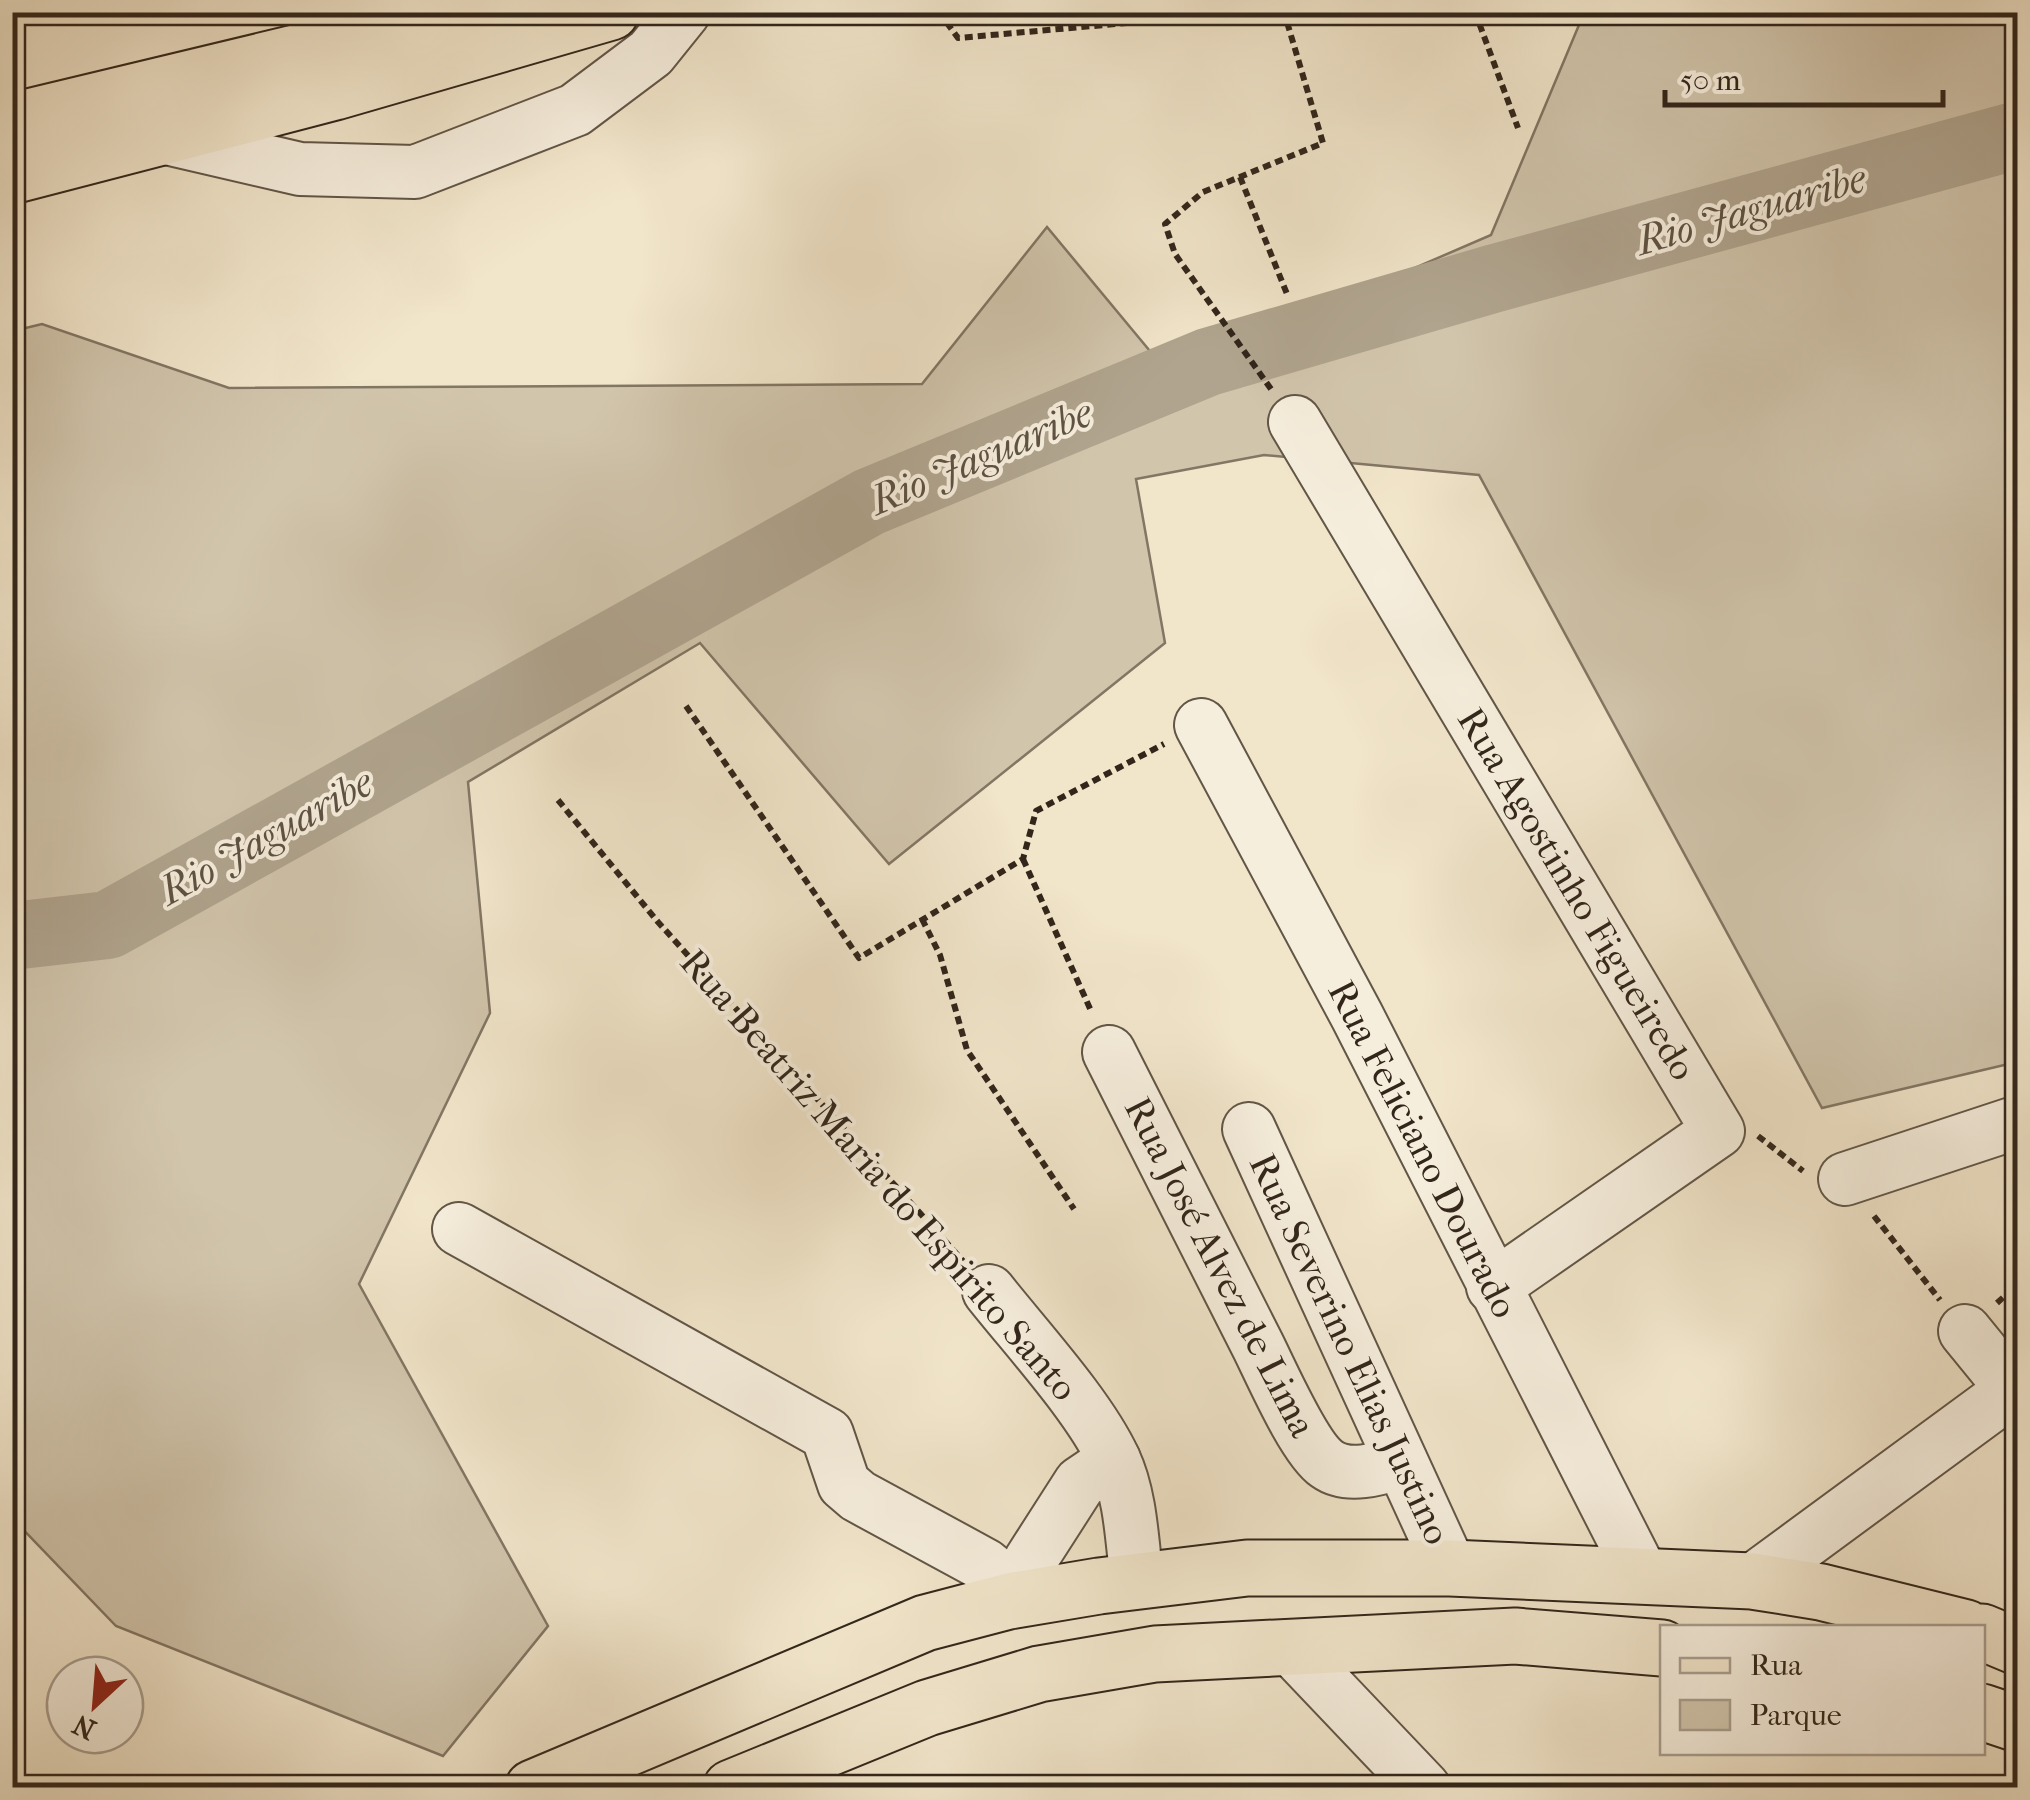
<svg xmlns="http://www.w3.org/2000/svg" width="2030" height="1800" font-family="'IM FELL French Canon',serif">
<rect width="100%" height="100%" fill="#f1e5ca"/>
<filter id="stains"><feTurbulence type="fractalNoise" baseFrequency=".002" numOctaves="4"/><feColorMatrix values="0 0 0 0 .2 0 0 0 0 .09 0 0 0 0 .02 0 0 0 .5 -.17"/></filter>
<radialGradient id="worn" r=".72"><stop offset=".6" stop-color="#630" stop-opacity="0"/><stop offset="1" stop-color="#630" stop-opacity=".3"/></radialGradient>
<polygon fill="#d1c5ac" stroke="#827664" stroke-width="2.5" points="1584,13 2017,13 2017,1062 1822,1108 1479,475 1264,455 1136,479 1165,643 889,864 700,643 468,782 490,1013 359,1284 548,1626 443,1756 116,1626 13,1519 13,331 42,324 229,388 922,384 1047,227 1169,374 1491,235"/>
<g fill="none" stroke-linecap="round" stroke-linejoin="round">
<polyline stroke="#b0a48e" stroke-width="68" points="12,936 108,925 869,502 1208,362 1492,279 2018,135"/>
<defs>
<g id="minor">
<polyline points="162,137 300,169 415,172 575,110 651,53 684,12"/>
<polyline points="1295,422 1718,1131 1493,1287"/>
<polyline points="1201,725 1357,1016 1642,1575"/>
<path d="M1109 1052C1159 1150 1208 1248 1258 1346 1272 1374 1304 1448 1327 1464 1348 1479 1379 1469 1401 1462"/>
<polyline points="1249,1129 1450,1568"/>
<polyline points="1845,1179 2018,1122"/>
<polyline points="459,1229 827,1434 844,1484 858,1496 985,1565 1025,1598"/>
<path d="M989 1291C1027 1339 1089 1406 1114 1460 1131 1496 1132 1542 1137 1582"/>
<polyline points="1965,1331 2018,1396"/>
<polyline points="1752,1581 2012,1390"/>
<polyline points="1025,1598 1030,1561 1080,1483 1114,1460"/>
<polyline points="1289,1646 1424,1788"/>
</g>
<g id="major">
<polyline points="1982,1632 2018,1647"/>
<polyline points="1982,1712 2018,1724"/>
<polyline points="533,1788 925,1623 1009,1601 1099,1586 1247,1568 1450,1568 1752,1581 1821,1592 1966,1628"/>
<polyline points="731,1788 927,1708 1039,1674 1155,1654 1515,1636 1662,1648"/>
</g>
<g id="highway">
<polyline points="12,121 466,12"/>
<polyline points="12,176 335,92 611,12"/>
</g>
</defs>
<use href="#minor" stroke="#625647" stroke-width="56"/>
<use href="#major" stroke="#32261b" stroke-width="59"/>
<use href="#highway" stroke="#32261b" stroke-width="59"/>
<g stroke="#32261b" stroke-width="6" stroke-dasharray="8 5" stroke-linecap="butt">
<polyline points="939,12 958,38 1127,23 1174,12"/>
<polyline points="1475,12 1518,128"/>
<polyline points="1240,177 1287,294"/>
<polyline points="1271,389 1175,254 1165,224 1203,192 1323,143 1284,12"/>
<polyline points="686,706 859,958 1023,859 1036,811 1164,744"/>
<polyline points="558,800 658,922 963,1261"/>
<polyline points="1023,859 1092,1013"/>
<polyline points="922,919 940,955 967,1050 1074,1209"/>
<polyline points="1758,1136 1803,1171"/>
<polyline points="1874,1216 1940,1300"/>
<polyline points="1997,1303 2018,1284"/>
</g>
<use href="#minor" stroke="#f6eedd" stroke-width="52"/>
<use href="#major" stroke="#f1e5ca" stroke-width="55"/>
<use href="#highway" stroke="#f1e5ca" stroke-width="55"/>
</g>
<g text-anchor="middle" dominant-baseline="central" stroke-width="8" stroke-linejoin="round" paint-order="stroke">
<g font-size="38" fill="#32261b" stroke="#f6eedd">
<text transform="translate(1577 894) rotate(59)">Rua Agostinho Figueiredo</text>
<text transform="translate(1423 1149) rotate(63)">Rua Feliciano Dourado</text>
<text transform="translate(879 1175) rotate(49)">Rua Beatriz Maria do Espirito Santo</text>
<text transform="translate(1220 1267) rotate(63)">Rua José Alvez de Lima</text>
<text transform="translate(1350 1349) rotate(65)">Rua Severino Elias Justino</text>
</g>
<g font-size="40" font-style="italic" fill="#5e5243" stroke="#f6eedd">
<text transform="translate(1751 210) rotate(-16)">Rio Jaguaribe</text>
<text transform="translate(981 457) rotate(-23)">Rio Jaguaribe</text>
<text transform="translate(266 837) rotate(-29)">Rio Jaguaribe</text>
</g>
</g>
<rect width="2030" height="1800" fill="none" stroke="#f1e5ca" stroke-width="50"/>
<rect x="15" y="15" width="2000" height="1770" fill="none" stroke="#32261b" stroke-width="5"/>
<rect x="25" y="25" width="1980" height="1750" fill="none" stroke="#32261b" stroke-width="2.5"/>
<rect x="1660" y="1625" width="325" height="130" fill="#f6eedd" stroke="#a89e8f" stroke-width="2.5"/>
<rect x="1680" y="1658" width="50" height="15" fill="#f1e5ca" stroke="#a89e8f" stroke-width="2.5"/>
<text x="1750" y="1675" font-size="30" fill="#32261b">Rua</text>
<rect x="1680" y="1700" width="50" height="30" fill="#d1c5ac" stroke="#a89e8f" stroke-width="2.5"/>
<text x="1750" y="1725" font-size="30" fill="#32261b">Parque</text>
<g transform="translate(95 1705) rotate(206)"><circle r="48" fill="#f6eedd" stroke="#a89e8f" stroke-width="2.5"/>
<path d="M0-8L18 38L0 25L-18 38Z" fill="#8f2418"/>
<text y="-15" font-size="28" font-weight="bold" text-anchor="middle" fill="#32261b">N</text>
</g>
<path d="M1665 90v15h278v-15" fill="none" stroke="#32261b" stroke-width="5"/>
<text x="1680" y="90" font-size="30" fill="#32261b" stroke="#f6eedd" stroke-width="8" paint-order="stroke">50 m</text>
<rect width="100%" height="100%" filter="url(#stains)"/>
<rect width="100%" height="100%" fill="url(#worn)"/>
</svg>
